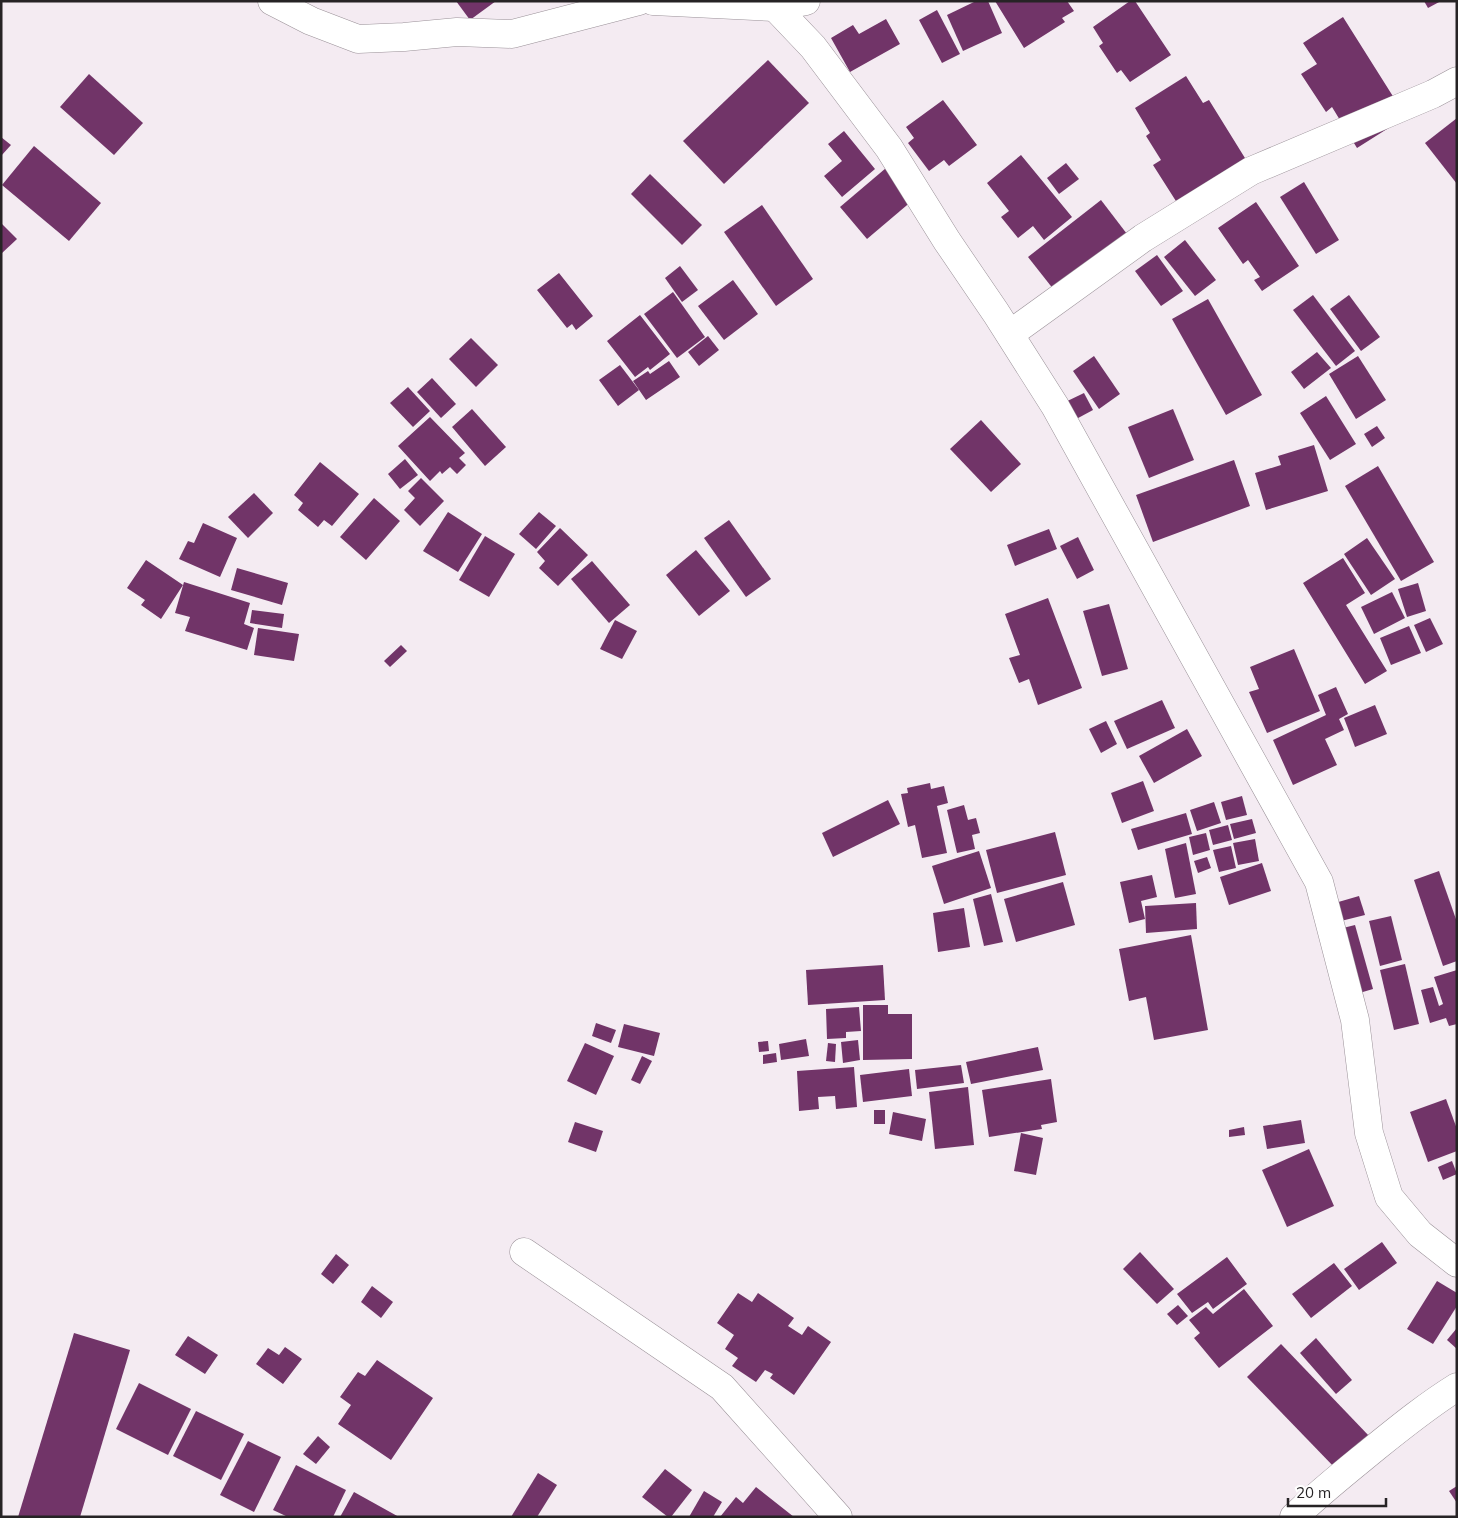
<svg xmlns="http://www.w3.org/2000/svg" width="1458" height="1518" font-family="Mulish,sans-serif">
<rect width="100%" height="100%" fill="#f4ebf2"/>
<g fill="#713468">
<polygon points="456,1 496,1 470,20"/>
<polygon points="976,1 988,1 1002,33 963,51 947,15"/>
<polygon points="995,1 1067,1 1074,11 1062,18 1065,22 1024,48"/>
<polygon points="1130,1 1135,1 1171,55 1130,82 1121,70 1117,73 1099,46 1103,43 1093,27"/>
<polygon points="1424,1 1441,1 1428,8"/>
<polygon points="937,10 960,54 942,63 919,20"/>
<polygon points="1343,17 1406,117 1357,148 1332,107 1326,112 1301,74 1317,64 1303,43"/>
<polygon points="886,19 900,44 850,72 831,38 853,25 859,34"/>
<polygon points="768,60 809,103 724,184 683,141"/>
<polygon points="89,74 143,123 114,155 60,107"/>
<polygon points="1186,76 1203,103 1209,100 1253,171 1181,209 1153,165 1161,160 1146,136 1150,133 1135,108"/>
<polygon points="943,100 977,145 949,166 944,160 929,171 908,143 914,138 906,127"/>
<polygon points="1457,118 1457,184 1425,143"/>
<polygon points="844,131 875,169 842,197 824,176 842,161 828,144"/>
<polygon points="1,137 11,145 1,156"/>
<polygon points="34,146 101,203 69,241 2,185"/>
<polygon points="1021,155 1072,217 1044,240 1033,226 1018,238 1001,217 1009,211 987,183"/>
<polygon points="1066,163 1079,179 1059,194 1047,178"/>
<polygon points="886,168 913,200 867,239 840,207"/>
<polygon points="650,174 702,225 682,245 631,194"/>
<polygon points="1304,182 1339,240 1316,254 1280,197"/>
<polygon points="1101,200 1127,234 1054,290 1028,257"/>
<polygon points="1256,202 1299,266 1262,291 1254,280 1260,277 1248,260 1243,264 1218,228"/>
<polygon points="762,205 813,279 776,306 724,232"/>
<polygon points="1,223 17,239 1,254"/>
<polygon points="1185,240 1216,280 1195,296 1164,257"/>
<polygon points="1157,255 1183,291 1161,306 1135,271"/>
<polygon points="680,266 698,290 682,302 665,278"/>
<polygon points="559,273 593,316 576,330 572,324 567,328 537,290"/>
<polygon points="733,280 758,314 724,340 698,306"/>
<polygon points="673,292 705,337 677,358 644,314"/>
<polygon points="1313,295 1355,351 1336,366 1293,310"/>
<polygon points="1349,295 1380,337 1361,351 1330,309"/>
<polygon points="1208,299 1262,395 1226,415 1172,319"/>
<polygon points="640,315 670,354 650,370 648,367 635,377 607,341"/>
<polygon points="708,336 719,350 699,366 688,352"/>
<polygon points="471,338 498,365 476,387 449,359"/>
<polygon points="1317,352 1331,368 1304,389 1291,372"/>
<polygon points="1094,356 1120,394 1099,409 1073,371"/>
<polygon points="1358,356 1386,400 1356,419 1329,374"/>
<polygon points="669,361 680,377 646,400 633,381 648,371 650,374"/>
<polygon points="620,365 639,390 618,406 599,380"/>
<polygon points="432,378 456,404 441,418 417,392"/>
<polygon points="408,387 430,411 413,427 390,403"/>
<polygon points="1084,393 1093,410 1067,424 1057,406"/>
<polygon points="1326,396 1356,444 1330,460 1300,413"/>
<polygon points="472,409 506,447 485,466 452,427"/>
<polygon points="1173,409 1194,460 1149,478 1128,427"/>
<polygon points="430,417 465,453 459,458 466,465 457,474 450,467 442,474 440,471 430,481 398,446"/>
<polygon points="981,420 1021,464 991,492 950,449"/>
<polygon points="1377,426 1385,438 1372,447 1364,434"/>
<polygon points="1314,445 1328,491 1266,510 1255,473 1281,465 1278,456"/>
<polygon points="405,459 418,475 400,489 388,474"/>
<polygon points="1234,460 1250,506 1153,542 1136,495"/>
<polygon points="320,462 359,494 332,526 324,520 318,527 298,510 303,503 294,495"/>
<polygon points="1378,466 1434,562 1401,581 1345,486"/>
<polygon points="421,478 444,501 420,526 404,510 415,498 408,491"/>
<polygon points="254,493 273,513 248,538 228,517"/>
<polygon points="374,498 400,521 366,560 340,537"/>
<polygon points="448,512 482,534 458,572 423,551"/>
<polygon points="539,512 556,526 536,549 519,534"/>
<polygon points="729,520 771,579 746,597 704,538"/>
<polygon points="203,523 237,538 220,577 179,559 188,541 194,543"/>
<polygon points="560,528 588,555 558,586 539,568 545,561 537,552"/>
<polygon points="1049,529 1057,549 1015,566 1007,545"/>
<polygon points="485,536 515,554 489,597 459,580"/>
<polygon points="1078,537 1094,570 1077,579 1060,546"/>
<polygon points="1367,538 1395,579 1371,595 1344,554"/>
<polygon points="696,550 730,591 699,616 666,575"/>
<polygon points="1343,558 1365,593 1346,605 1387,671 1365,684 1303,583"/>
<polygon points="146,560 183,585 161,619 141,605 145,600 127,588"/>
<polygon points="592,561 630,605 609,623 571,579"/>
<polygon points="237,568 288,583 282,605 231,590"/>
<polygon points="184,582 250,603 244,624 254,628 247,650 185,631 190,617 175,613"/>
<polygon points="1418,583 1426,611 1407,617 1398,589"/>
<polygon points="1392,592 1405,618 1374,634 1361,607"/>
<polygon points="1048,598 1082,688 1038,705 1029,679 1019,683 1009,658 1020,655 1005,614"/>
<polygon points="1109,604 1128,669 1102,676 1083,611"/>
<polygon points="252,610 284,614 282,628 250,623"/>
<polygon points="1430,618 1443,644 1426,652 1414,625"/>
<polygon points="615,620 637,631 622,659 600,649"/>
<polygon points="1409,626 1421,653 1391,665 1380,638"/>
<polygon points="258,628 299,634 294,661 254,655"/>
<polygon points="401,645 407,651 390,667 384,661"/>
<polygon points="1294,649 1320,711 1267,733 1249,692 1259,689 1250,667"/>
<polygon points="1336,687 1348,714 1339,719 1344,730 1325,739 1337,765 1293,785 1273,740 1326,715 1318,695"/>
<polygon points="1162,700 1175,728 1127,749 1114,721"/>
<polygon points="1375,705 1387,734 1355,747 1344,718"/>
<polygon points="1106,721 1117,744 1101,753 1089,729"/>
<polygon points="1187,729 1202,756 1154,783 1139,756"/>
<polygon points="1143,781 1154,811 1122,823 1111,793"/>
<polygon points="930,783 931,789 944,786 948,803 937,806 947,853 922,858 915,825 908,827 901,794 908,793 907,788"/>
<polygon points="1242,796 1247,815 1226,820 1221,802"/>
<polygon points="888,800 900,824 833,857 822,833"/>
<polygon points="1214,802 1221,823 1197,831 1190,810"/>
<polygon points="964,805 968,820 976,818 980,833 972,835 975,849 957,853 947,810"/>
<polygon points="1186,813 1192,834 1138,850 1131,829"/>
<polygon points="1252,819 1256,833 1234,839 1230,824"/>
<polygon points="1228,825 1232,840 1213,845 1209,830"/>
<polygon points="1055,832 1066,875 997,893 986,850"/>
<polygon points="1206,833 1210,850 1193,855 1189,837"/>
<polygon points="1255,839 1259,861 1238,865 1233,843"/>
<polygon points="1186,843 1196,894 1175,898 1165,849"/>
<polygon points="1231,846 1236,868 1219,872 1213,850"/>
<polygon points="979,851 991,888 944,904 932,866"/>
<polygon points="1207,857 1211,868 1198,873 1194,861"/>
<polygon points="1262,863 1271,891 1229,905 1220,877"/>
<polygon points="1439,871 1457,922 1457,961 1443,966 1414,880"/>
<polygon points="1152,875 1157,897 1141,901 1145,919 1129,923 1120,882"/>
<polygon points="1063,882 1075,925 1016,942 1004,899"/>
<polygon points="991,894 1003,942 984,946 973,899"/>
<polygon points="1359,896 1365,915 1333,923 1328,905"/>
<polygon points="1196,903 1197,929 1146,933 1145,906"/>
<polygon points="964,908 970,947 938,952 933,913"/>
<polygon points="1391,916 1402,960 1380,966 1369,921"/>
<polygon points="1355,925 1373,989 1356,994 1339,929"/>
<polygon points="1191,935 1208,1030 1154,1040 1146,997 1129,1001 1119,949"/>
<polygon points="1405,964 1419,1024 1394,1030 1380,970"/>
<polygon points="883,965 885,1000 808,1005 806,970"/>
<polygon points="1457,970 1457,1024 1449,1026 1446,1018 1430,1023 1421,990 1433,987 1439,1006 1443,1004 1434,977"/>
<polygon points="863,1005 888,1005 888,1014 912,1014 912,1059 863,1060"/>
<polygon points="859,1007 861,1031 846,1032 846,1038 827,1039 826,1009"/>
<polygon points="596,1023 616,1030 611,1043 592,1036"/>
<polygon points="624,1024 660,1033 654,1056 618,1047"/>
<polygon points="806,1039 809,1056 781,1060 779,1044"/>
<polygon points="858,1040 860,1060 843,1063 841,1042"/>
<polygon points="768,1041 769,1051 759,1052 758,1042"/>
<polygon points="585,1043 614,1056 596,1095 567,1081"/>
<polygon points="828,1043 836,1044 835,1062 826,1061"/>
<polygon points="1038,1047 1043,1070 971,1084 966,1062"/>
<polygon points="776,1053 777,1062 763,1064 763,1055"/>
<polygon points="642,1056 652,1061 640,1084 631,1080"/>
<polygon points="961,1065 964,1083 917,1089 915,1070"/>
<polygon points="854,1067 857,1107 836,1109 835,1096 818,1097 819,1109 799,1111 797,1071"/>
<polygon points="909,1069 912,1096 863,1102 860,1075"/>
<polygon points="1051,1079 1057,1122 1041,1125 1042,1129 989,1137 982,1090"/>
<polygon points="968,1087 974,1145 935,1149 929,1092"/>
<polygon points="1446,1099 1457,1129 1457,1151 1428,1162 1410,1112"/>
<rect x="874" y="1110" width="11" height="14"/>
<polygon points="893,1112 926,1119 922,1141 889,1134"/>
<polygon points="1301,1120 1305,1143 1267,1149 1263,1126"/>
<polygon points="575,1122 603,1131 596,1152 568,1142"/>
<polygon points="1244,1127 1245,1135 1229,1137 1229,1130"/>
<polygon points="1021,1133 1043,1138 1036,1175 1014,1171"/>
<polygon points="1309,1149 1334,1206 1287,1227 1262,1170"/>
<polygon points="1452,1161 1457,1174 1443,1180 1438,1167"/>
<polygon points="1382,1242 1397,1263 1359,1290 1344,1269"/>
<polygon points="1140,1252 1174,1289 1157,1304 1123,1269"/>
<polygon points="336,1254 349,1265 333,1284 321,1274"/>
<polygon points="1227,1257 1247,1284 1213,1309 1208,1302 1192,1313 1177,1294"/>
<polygon points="1334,1263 1352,1286 1311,1318 1292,1294"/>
<polygon points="1437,1281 1457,1293 1457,1306 1433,1344 1407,1329"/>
<polygon points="372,1286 393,1302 381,1318 361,1302"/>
<polygon points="1244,1289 1273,1326 1219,1368 1194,1338 1200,1333 1189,1320 1206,1307 1213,1314"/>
<polygon points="738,1293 752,1302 758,1293 794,1318 788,1326 802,1335 808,1326 831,1342 794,1395 770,1378 773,1374 765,1370 756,1382 732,1366 738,1358 725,1349 734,1335 717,1323"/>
<polygon points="1178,1305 1188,1316 1177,1325 1167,1314"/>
<polygon points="1457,1328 1457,1349 1447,1340"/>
<polygon points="74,1333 130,1350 80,1517 18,1517"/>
<polygon points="188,1336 218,1355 205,1374 175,1355"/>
<polygon points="1316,1338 1352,1380 1336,1394 1300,1353"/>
<polygon points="1281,1344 1370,1437 1336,1469 1247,1377"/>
<polygon points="285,1347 302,1359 283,1384 256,1364 268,1348 279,1355"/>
<polygon points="377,1360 433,1398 391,1460 338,1424 351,1405 340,1397 358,1372 365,1376"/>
<polygon points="139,1383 191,1409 168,1455 116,1429"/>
<polygon points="196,1411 244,1434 221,1480 173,1456"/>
<polygon points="318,1436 330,1447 316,1464 303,1454"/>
<polygon points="248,1441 281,1457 254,1512 220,1495"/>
<polygon points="296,1465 346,1490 333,1517 288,1517 273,1510"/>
<polygon points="665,1469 692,1490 671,1517 668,1517 642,1497"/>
<polygon points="538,1473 557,1485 537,1517 511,1517"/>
<polygon points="1457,1486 1457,1503 1449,1491"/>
<polygon points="756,1487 794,1517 720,1517 736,1497 743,1503"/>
<polygon points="704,1491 722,1502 713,1517 689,1517"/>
<polygon points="354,1492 399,1517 340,1517"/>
</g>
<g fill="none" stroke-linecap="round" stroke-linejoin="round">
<defs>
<g id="street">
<polyline points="272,1 311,21 358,39 404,37 457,32 512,34 639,1"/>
<polyline points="653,1 775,7 806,1"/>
<polyline points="775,7 813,47 889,148 947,241 996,313 1055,406 1319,882 1355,1020 1369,1133 1389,1197 1420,1234 1457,1263"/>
<polyline points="1010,334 1143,238 1251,171 1433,94 1457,81"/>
<polyline points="524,1252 722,1387 838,1517"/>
<path d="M1294 1517C1320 1492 1348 1470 1376 1447 1402 1426 1428 1405 1457 1387"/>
</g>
</defs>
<use href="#street" stroke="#9a9198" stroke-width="29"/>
<use href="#street" stroke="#fff" stroke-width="28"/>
</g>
<rect width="1458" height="1518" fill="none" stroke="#262325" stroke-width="5"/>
<path d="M1288 1498v8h98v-8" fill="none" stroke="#262325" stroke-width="2.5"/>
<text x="1296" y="1498" font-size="15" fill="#262325" stroke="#ffffff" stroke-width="4" paint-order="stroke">20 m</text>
</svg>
